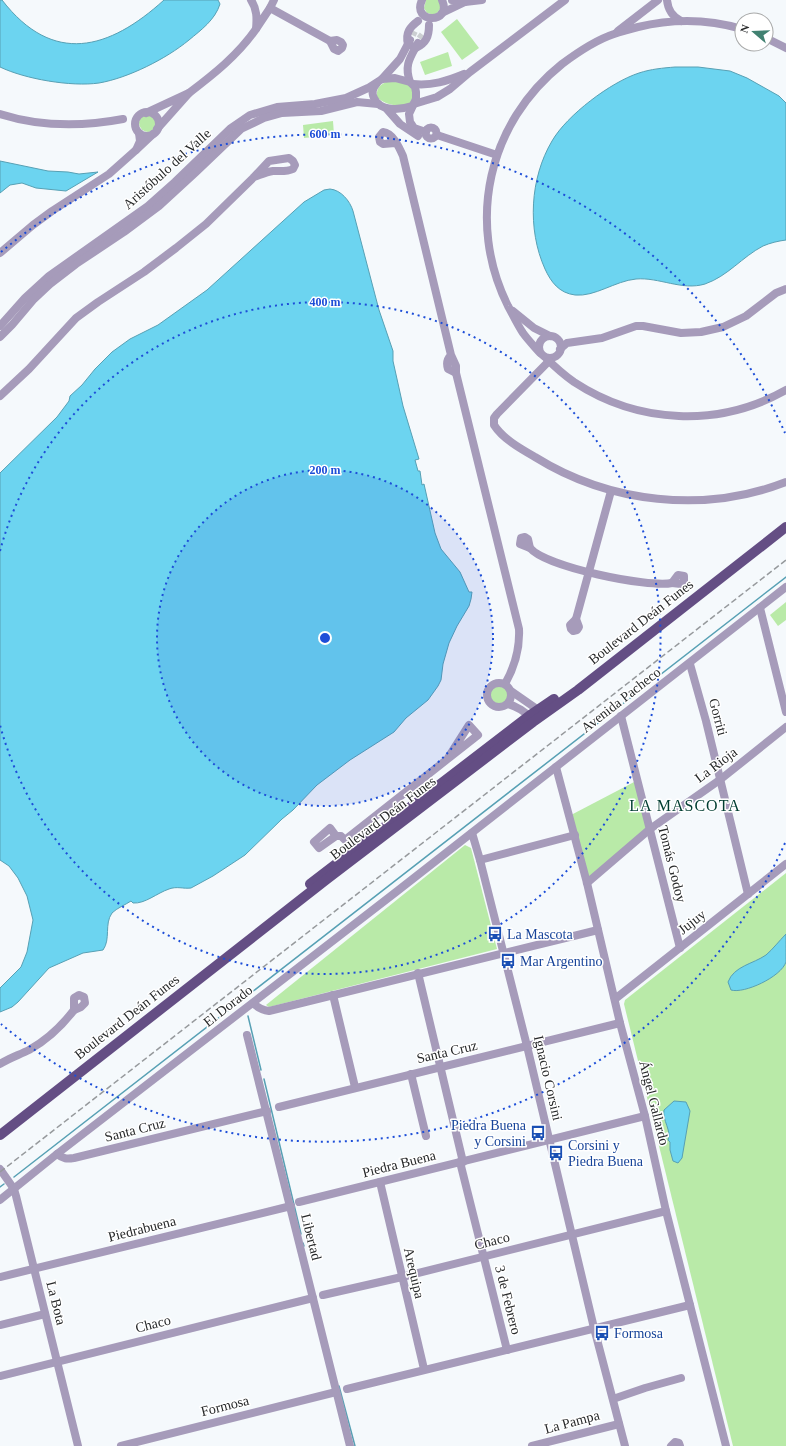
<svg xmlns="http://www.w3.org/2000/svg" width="786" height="1446" font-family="'Times New Roman',serif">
<rect width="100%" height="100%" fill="#f5f9fc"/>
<g fill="#b9eaa8">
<polygon points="426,0 440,0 443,6 435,15 427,13 424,8"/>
<polygon points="457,19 479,48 462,60 441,32"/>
<polygon points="448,52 452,66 425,75 420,62"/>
<path d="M390 80 410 85 414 93C413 95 412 100 411 102 405 110 382 104 377 97 376 87 381 84 390 80Z"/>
<circle cx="148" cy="123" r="9"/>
<polygon points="333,121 334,135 304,138 303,125"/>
<polygon points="786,602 786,620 778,626 770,615"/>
<circle cx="500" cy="694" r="10"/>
<polygon points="636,781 649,829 588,878 571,815"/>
<polygon points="465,845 471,848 497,949 269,1007 266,1005"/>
<polygon points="786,873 786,1446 733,1446 624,1004 625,1000"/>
</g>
<g fill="#6cd4f0" stroke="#57a0b4">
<path d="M0 0H2C53 66 109 50 164 0H218L220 4C215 20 201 30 189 40 166 59 128 78 99 83 71 87 25 79 0 67Z"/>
<path d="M675 67H698L730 71 747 78 779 96 786 103V240C778 241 770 243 763 246 742 257 728 276 705 284 682 291 659 277 636 279 615 281 595 297 575 295 559 293 551 282 545 269 527 229 530 178 552 141 567 115 611 82 639 73 651 69 663 68 675 67Z"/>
<polygon points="0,161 48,171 68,172 79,174 98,172 66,191 36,188 22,183 10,185 0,193"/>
<path d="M330 189C341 190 350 201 353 211L379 310 393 351V361L403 406 419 459 415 460 418 471H420L422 485 424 484 435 533 441 549 460 572 469 592H472L471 599 469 606 457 626 449 643 443 664 441 680 438 686 428 700 406 718 394 732 350 760 317 785 293 810 282 819 245 855 213 876 191 888C183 889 177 886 169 889 157 893 145 904 133 903L131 901C125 905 117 908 112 913 104 924 111 939 103 950L83 953 49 968 18 1002 12 1007 0 1012V988L21 967 27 952 33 920 27 896 18 878 9 866 0 860V473L57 417 69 401 70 396 82 385 95 369 112 352 130 339 158 325 207 290 304 202 324 190Z"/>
<path d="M786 934C786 941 786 956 786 962 781 977 744 994 731 990L728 982C734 966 753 964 766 955 773 949 779 941 786 934Z"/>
<path d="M674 1101 686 1102 690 1111 682 1158 678 1163 673 1161 670 1150V1142L668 1140C672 1131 662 1120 664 1110Z"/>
</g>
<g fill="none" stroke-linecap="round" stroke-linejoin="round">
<g stroke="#57a0b4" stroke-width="1.5">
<polyline points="248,1016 261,1070"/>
<polyline points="264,1079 301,1234"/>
<polyline points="14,1177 786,577"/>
<polyline points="0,1187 4,1184"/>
<polyline points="303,1243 304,1246"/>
<polyline points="339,1386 355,1446"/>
</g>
<g stroke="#cccfd2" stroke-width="8" stroke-dasharray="8 4" stroke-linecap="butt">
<polyline points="412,35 414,31"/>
<polyline points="420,39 423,35"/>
</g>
<g stroke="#a69bba" stroke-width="8">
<path d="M251 0C257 9 257 18 256 29L270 8 274 0"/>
<path d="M422 0C411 24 453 24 442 0"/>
<path d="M667 0C668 10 672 16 681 21"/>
<polyline points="465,2 482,0"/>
<polyline points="270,8 330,41"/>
<polyline points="442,13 465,2 452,0"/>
<path d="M418 21C410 27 405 33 408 44L416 48C426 43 429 37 429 25"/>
<polyline points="618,31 658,0"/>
<polyline points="766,38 786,48"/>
<polygon points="337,40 341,42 343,45 342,48 338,51 334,49 330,41"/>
<polyline points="382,79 400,59 410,40"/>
<path d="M410 82C404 65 410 58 418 43"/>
<path d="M377 83C373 88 371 92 374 98 380 112 400 110 412 106"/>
<path d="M413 84C432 86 447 81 464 74"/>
<path d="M189 93C214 74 238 55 256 29"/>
<polyline points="414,104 437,97 450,89 470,72 565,0"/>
<polyline points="386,108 400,124 418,136"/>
<circle cx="147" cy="124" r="12"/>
<polyline points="146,113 189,93 157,129"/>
<path d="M0 114C41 127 81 127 123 119"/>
<circle cx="431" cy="133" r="5.5"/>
<polyline points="139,133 140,141 136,150 153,134"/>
<polyline points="437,135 497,155"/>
<path d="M395 143 383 144 380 142 379 137 383 132C393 133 399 147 403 156L451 355 456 366V373L448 369C446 363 447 359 451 355"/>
<polyline points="0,253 33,225 52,211 109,174 136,150"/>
<polyline points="513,311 534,328 550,336"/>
<polyline points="0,326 25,298 49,276 148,206 175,182 231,128 250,115 277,107 315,104 346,98 368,88 382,79 395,78 410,82 415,87 416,92 416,99 409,114 410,122 414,128 426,132"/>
<circle cx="550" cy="347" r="11"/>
<polyline points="0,337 12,325 34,299 50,284 76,264 124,232 159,206 196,172 241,129 264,118 282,113 321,111 357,102 378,104"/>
<polyline points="560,349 567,343 602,338 636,326 643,326 681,333 701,332 723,327 746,316 776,293 786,289"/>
<path d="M540 353C534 346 528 340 523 333 517 324 513 315 508 306 466 222 488 123 562 64 578 52 596 40 614 34 622 31 630 29 638 27 671 19 708 19 742 29"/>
<path d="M546 358C554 366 564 375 574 382 638 424 719 428 786 390"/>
<path d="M549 361 497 414 494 418V425C503 439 521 449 535 457 609 503 704 514 786 482"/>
<path d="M456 373 519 629C520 649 515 666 505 684"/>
<path d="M0 396 29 369 76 318 98 302 144 272 176 248 206 224 254 177 269 161 289 158 293 161 295 165 293 169C287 172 279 171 273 171 266 172 260 175 254 177"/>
<polygon points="525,537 528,539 530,548 520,544 521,538"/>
<path d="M530 548C546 567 648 588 672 583"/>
<polygon points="678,575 684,576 684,582 681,584 672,583"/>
<polyline points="760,608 786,712"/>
<polyline points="576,619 611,491"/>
<polygon points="576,619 579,627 577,630 573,631 571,629 570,625"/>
<polyline points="690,664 706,721 748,894"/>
<circle cx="499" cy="695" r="12"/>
<polyline points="511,691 534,707 540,713"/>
<path d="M508 704C516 706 526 712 532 719"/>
<polyline points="621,716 680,948"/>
<polyline points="556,767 587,883 620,1023 645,1116 666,1211 726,1446"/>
<polyline points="472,833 480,860 527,1046 594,1328 625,1446"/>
<polyline points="336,836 319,848 314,842 330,828 336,836 341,836 345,840 478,735 469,725 448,758"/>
<polyline points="480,860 575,835"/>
<polyline points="587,883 650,829 721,779 786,727"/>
<polyline points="418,973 463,1162"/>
<polygon points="79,995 84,997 85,1003 81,1007 74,1010 74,998"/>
<polyline points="333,995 355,1087"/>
<polyline points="615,999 786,864"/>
<path d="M253 1003C258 1008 262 1010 269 1011L598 930"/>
<polyline points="247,1035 350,1446"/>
<path d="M0 1064C9 1058 19 1055 29 1050 47 1040 61 1027 74 1010"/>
<polyline points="411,1074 426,1136"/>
<polyline points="279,1107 620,1023"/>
<path d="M57 1154C63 1159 67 1159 74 1158L267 1111"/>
<polyline points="460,1162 507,1350"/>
<polyline points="0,1169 14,1189 16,1196 78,1446"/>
<polyline points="380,1182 424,1369"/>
<polyline points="0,1200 57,1154 396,892 786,587"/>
<polyline points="299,1202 645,1116"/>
<polyline points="0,1277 291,1206"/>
<polyline points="323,1295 402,1277 666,1211"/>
<polyline points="0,1325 45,1314"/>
<polyline points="0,1376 313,1298"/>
<polyline points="347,1389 690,1305"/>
<polyline points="613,1399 645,1388 681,1378"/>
<polyline points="121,1446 336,1392"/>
<polyline points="532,1446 619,1424"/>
<polyline points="671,1446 675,1442 679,1443 680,1446"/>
</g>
<g stroke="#644e84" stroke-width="10">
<polyline points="310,884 529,716 554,699"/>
<polyline points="0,1135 327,879 533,722 578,690 786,527"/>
</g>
<polyline stroke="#96999c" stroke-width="1.5" stroke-dasharray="6 3" stroke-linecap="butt" points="0,1172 786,560"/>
</g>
<circle cx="325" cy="638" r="168" fill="#1d4ed8" fill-opacity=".12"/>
<g fill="none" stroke="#1d4ed8" stroke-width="2" stroke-dasharray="2 4">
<circle cx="325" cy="638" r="168"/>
<path d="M0 551A336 336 0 1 1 0 725"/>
<path d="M785 843A504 504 0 0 1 1 1024M1 252A504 504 0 0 1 785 433"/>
</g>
<defs>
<symbol id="bus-bare" viewBox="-9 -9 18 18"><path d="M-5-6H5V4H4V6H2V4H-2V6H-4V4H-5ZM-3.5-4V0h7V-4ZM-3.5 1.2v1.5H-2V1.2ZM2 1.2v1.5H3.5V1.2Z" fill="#1a4fb4" stroke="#fff" stroke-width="2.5" paint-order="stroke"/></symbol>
</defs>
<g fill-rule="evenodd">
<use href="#bus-bare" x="484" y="923" width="22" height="22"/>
<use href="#bus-bare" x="497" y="950" width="22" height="22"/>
<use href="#bus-bare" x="527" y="1122" width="22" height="22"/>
<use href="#bus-bare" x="545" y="1142" width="22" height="22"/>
<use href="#bus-bare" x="591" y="1322" width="22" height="22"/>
</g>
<g text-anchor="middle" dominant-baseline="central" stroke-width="3" stroke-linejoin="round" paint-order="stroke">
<g font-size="14" fill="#262829" stroke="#fff">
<text transform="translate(167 169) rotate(-42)">Aristóbulo del Valle</text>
<text transform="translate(641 622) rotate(-38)">Boulevard Deán Funes</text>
<text transform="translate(621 700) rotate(-38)">Avenida Pacheco</text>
<text transform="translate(718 717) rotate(75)">Gorriti</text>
<text transform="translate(716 765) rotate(-37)">La Rioja</text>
<text transform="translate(383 818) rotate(-37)">Boulevard Deán Funes</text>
<text transform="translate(672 864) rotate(76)">Tomás Godoy</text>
<text transform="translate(692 922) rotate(-38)">Jujuy</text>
<text transform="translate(228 1006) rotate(-38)">El Dorado</text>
<text transform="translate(127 1017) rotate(-38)">Boulevard Deán Funes</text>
<text transform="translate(447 1052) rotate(-13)">Santa Cruz</text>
<text transform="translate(548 1078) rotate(77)">Ignacio Corsini</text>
<text transform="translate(654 1103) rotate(76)">Ángel Gallardo</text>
<text transform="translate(135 1130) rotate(-14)">Santa Cruz</text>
<text transform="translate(399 1164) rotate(-14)">Piedra Buena</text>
<text transform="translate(142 1229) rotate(-14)">Piedrabuena</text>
<text transform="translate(311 1237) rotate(76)">Libertad</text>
<text transform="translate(492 1241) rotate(-14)">Chaco</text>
<text transform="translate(414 1273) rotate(77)">Arequipa</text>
<text transform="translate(508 1300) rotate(76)">3 de Febrero</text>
<text transform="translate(56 1303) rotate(76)">La Bota</text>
<text transform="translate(153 1324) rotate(-14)">Chaco</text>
<text transform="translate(225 1406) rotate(-14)">Formosa</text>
<text transform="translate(572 1422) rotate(-15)">La Pampa</text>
</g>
<g font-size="14" fill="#164399" stroke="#fff" text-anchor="start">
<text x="507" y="934">La Mascota</text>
<text x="520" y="961">Mar Argentino</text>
<text x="526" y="1125" text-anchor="end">Piedra Buena<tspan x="526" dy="16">y Corsini</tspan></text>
<text x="568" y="1145">Corsini y<tspan x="568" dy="16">Piedra Buena</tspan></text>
<text x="614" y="1333">Formosa</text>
</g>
<g font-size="16" letter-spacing="1" fill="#013d31" stroke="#fff">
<text x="685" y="805">LA MASCOTA</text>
</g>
</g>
<circle cx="325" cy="638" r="6" fill="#1d4ed8" stroke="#fff" stroke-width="2"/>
<g font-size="12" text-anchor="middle" font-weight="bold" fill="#1d4ed8" stroke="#fff" stroke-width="3" stroke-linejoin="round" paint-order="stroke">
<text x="325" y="138">600 m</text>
<text x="325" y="306">400 m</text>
<text x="325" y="474">200 m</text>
</g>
<g transform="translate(754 32) rotate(289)"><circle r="19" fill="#ffffff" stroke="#a8a9a9"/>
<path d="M0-3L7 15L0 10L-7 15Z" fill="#418171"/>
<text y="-6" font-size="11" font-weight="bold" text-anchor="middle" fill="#262829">N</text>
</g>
</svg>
